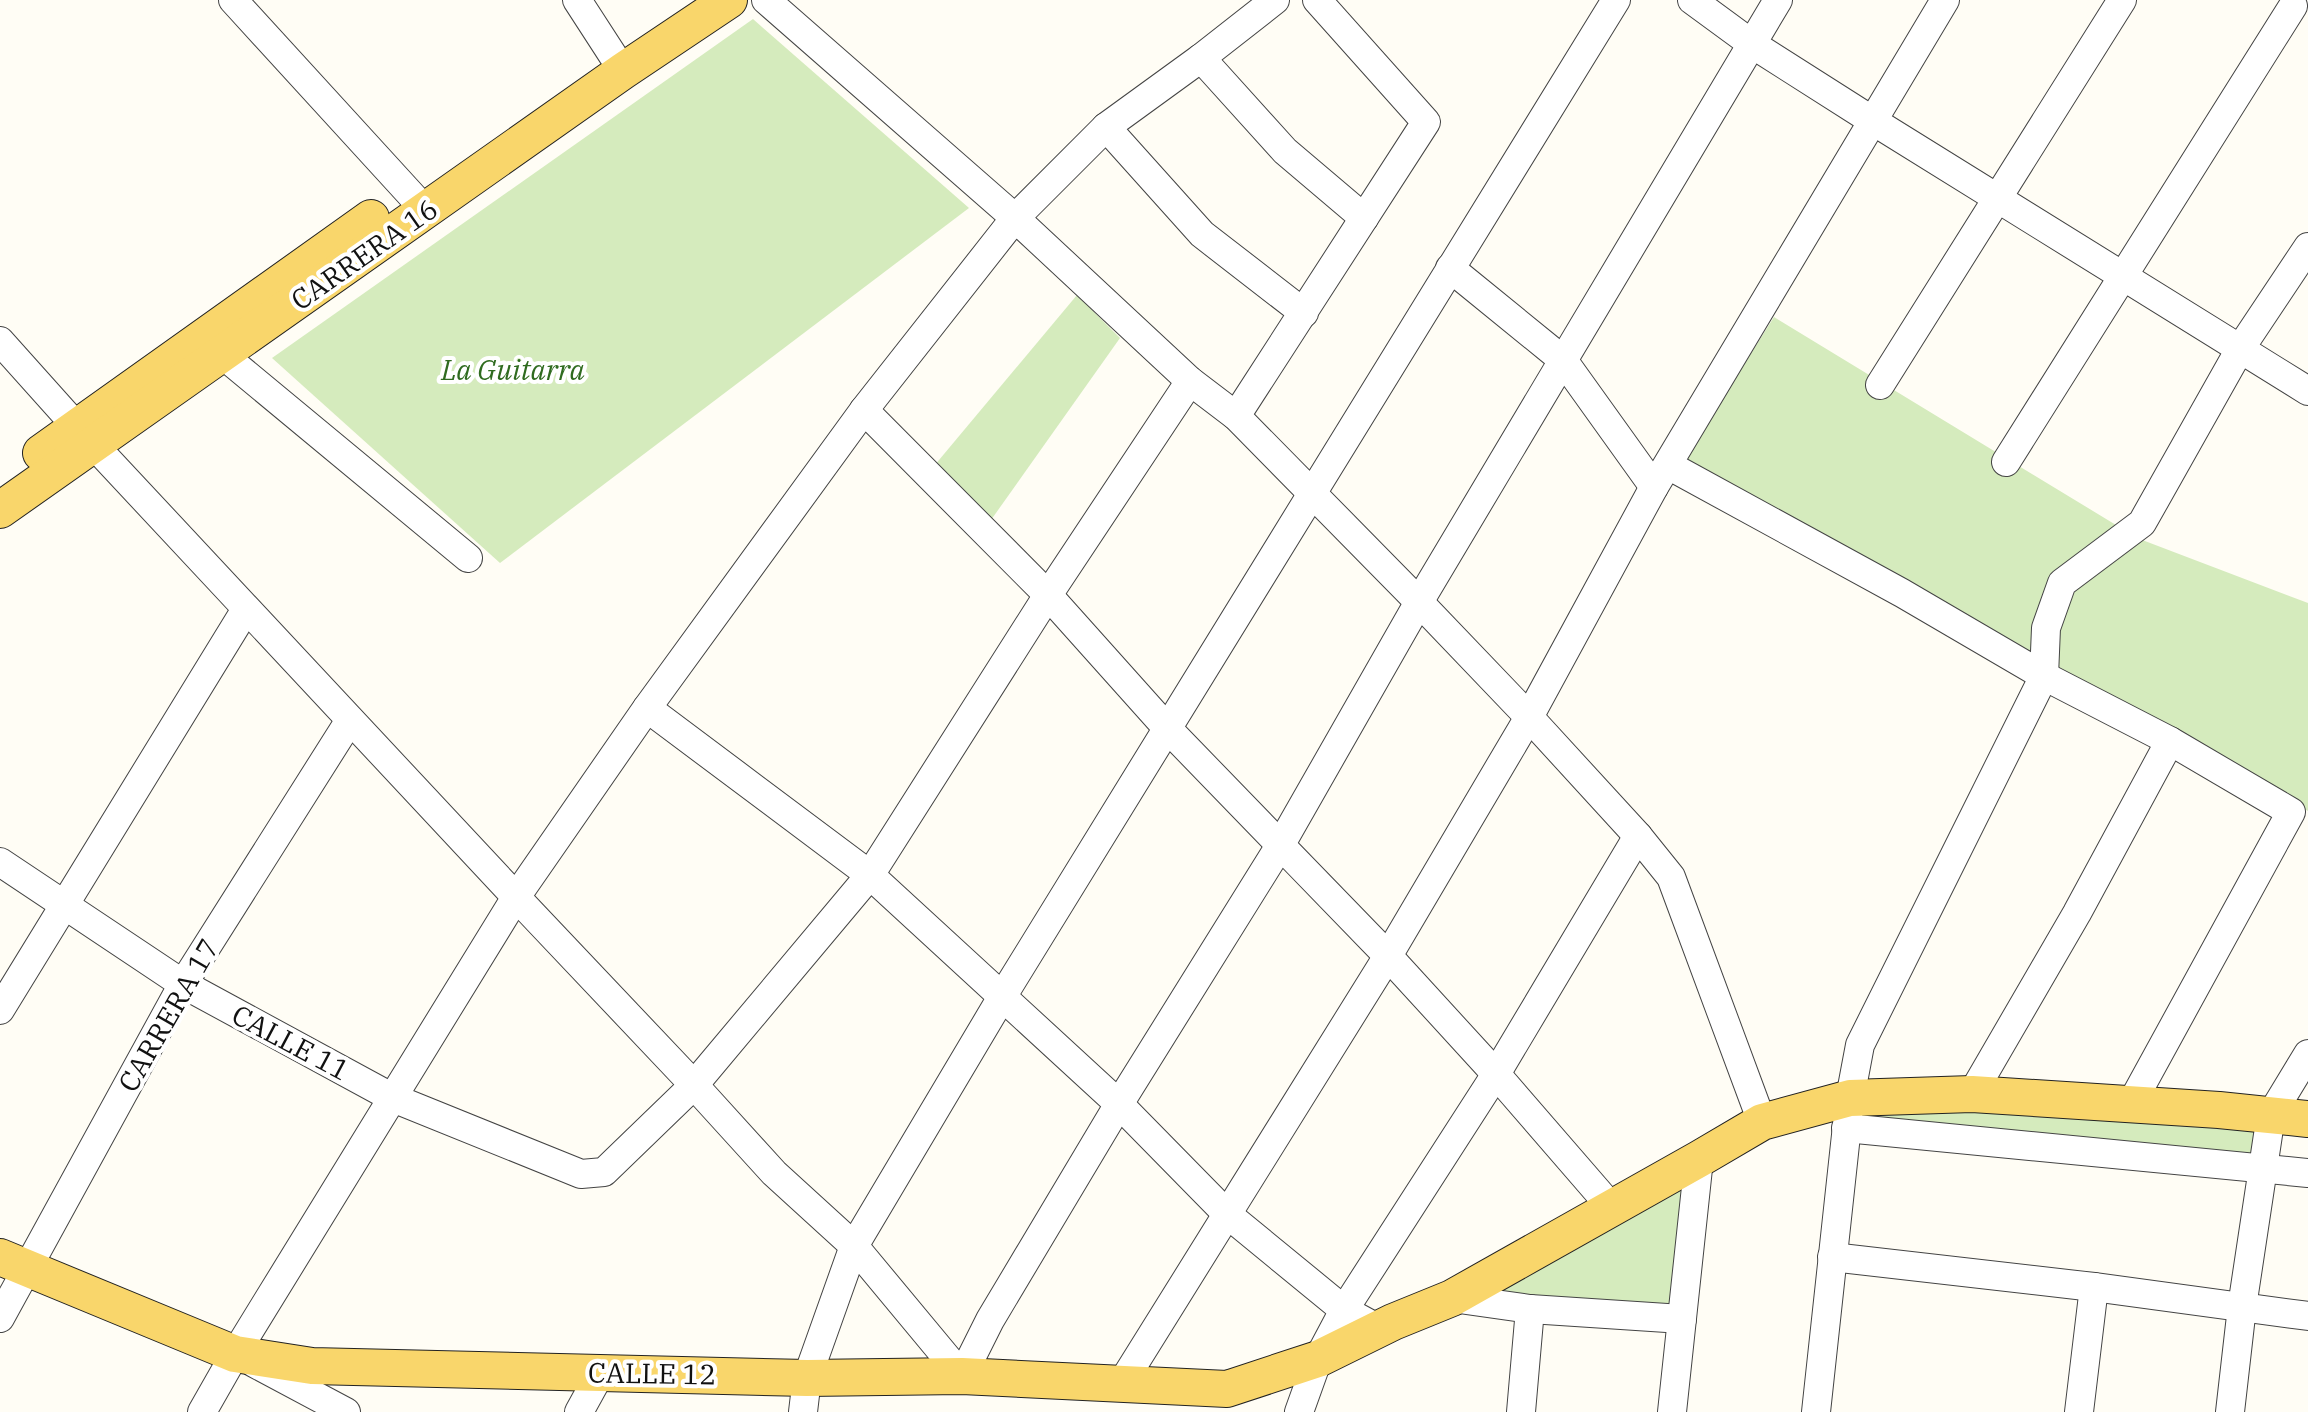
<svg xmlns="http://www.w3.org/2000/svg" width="2308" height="1412" font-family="'IBM Plex Serif',serif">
<rect width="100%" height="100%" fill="#fffdf5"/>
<g fill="#d5ebbd">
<polygon points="753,19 969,208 500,563 272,358"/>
<polygon points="1077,295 1120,338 991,520 934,466"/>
<polygon points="1774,317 2116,525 2052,576 2033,662 1683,461"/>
<polygon points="2137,538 2308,603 2308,811 2054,672 2055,630 2068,589"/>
<polygon points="1973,1106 2257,1125 2253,1162 1854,1124 1858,1107"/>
<polygon points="1690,1177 1674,1310 1479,1295"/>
</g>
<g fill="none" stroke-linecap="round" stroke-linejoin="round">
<defs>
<g id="minor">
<polyline points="233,0 425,210"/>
<polyline points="577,0 623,71"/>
<polyline points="766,0 1015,218 1190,381 1236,416 1419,602 1529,717 1638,836 1671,877 1762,1122"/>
<polyline points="1692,0 1752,44 1873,121 2308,391"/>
<polyline points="1201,58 1285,151 1364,218"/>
<polyline points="1106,127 1202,234 1304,313"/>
<polyline points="1450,268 1563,360 1654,487"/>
<polyline points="0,341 77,427 516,897 694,1085 774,1173 854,1246 962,1376 990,1320 1119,1104 1281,844 1419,602 1778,0"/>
<polyline points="223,355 468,558"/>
<polyline points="1880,385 2122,0"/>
<polyline points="864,410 1048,595 1167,728 1388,956 1496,1074 1612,1208"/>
<polyline points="1236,416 1426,122 1317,0"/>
<polyline points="2006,462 2293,6"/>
<polyline points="1668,465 1902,593 2044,676 2170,741 2291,812 2130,1106"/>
<polyline points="647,708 870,875 1119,1104 1227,1214 1344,1310 1379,1329"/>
<polyline points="0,862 183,984 393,1098 581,1174 604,1172 694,1085 870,875 1048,595 1190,381"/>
<polyline points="0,1010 246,609"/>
<polyline points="1972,1094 2077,913 2170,741"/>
<polyline points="1846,1128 2308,1173"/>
<polyline points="1832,1257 2094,1287 2308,1316"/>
<polyline points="1452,1298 1530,1309 1682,1319"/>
<polyline points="0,1318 183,984 350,720"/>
<polyline points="254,1363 346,1412"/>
<polyline points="1122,1383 1388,956 1529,717 1654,487 1945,0"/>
<polyline points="202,1412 235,1354 516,897 647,708 864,410 1015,218 1106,127 1201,58 1275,0"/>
<polyline points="579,1412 601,1372"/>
<polyline points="803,1412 807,1378 854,1246 1002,997 1616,0"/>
<polyline points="1299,1412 1318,1359 1344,1310 1496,1074 1638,836"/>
<polyline points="1521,1412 1530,1309"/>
<polyline points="1672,1412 1699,1159"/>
<polyline points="1816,1412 1850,1098 1860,1045 2044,676 2046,628 2062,583 2142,523 2240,349 2308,247"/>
<polyline points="2079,1412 2094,1287"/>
<polyline points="2230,1412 2242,1307 2271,1115 2308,1054"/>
</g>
<g id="major">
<polyline points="41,453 371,218"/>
<polyline points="0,510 623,71 729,0"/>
<polyline points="0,1257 235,1354 312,1366 807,1378 962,1376 1227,1389 1318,1359 1393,1322 1452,1298 1699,1159 1762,1122 1850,1098 1972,1094 2219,1110 2308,1119"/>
</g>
</defs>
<use href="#minor" stroke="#444" stroke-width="30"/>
<use href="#major" stroke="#222" stroke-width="38"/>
<use href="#minor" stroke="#fff" stroke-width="28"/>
<use href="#major" stroke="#f9d66b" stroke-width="36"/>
</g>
<g text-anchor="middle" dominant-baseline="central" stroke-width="8" stroke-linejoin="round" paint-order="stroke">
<g font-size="28" fill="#111" stroke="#fff">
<text transform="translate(364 254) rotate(-35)">CARRERA 16</text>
<text transform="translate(168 1015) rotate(-60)">CARRERA 17</text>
<text transform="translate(291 1042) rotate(28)">CALLE 11</text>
<text transform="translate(652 1373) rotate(1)">CALLE 12</text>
</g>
<g font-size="28" font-style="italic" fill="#2f6b1f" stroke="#fff">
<text x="513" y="369">La Guitarra</text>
</g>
</g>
</svg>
